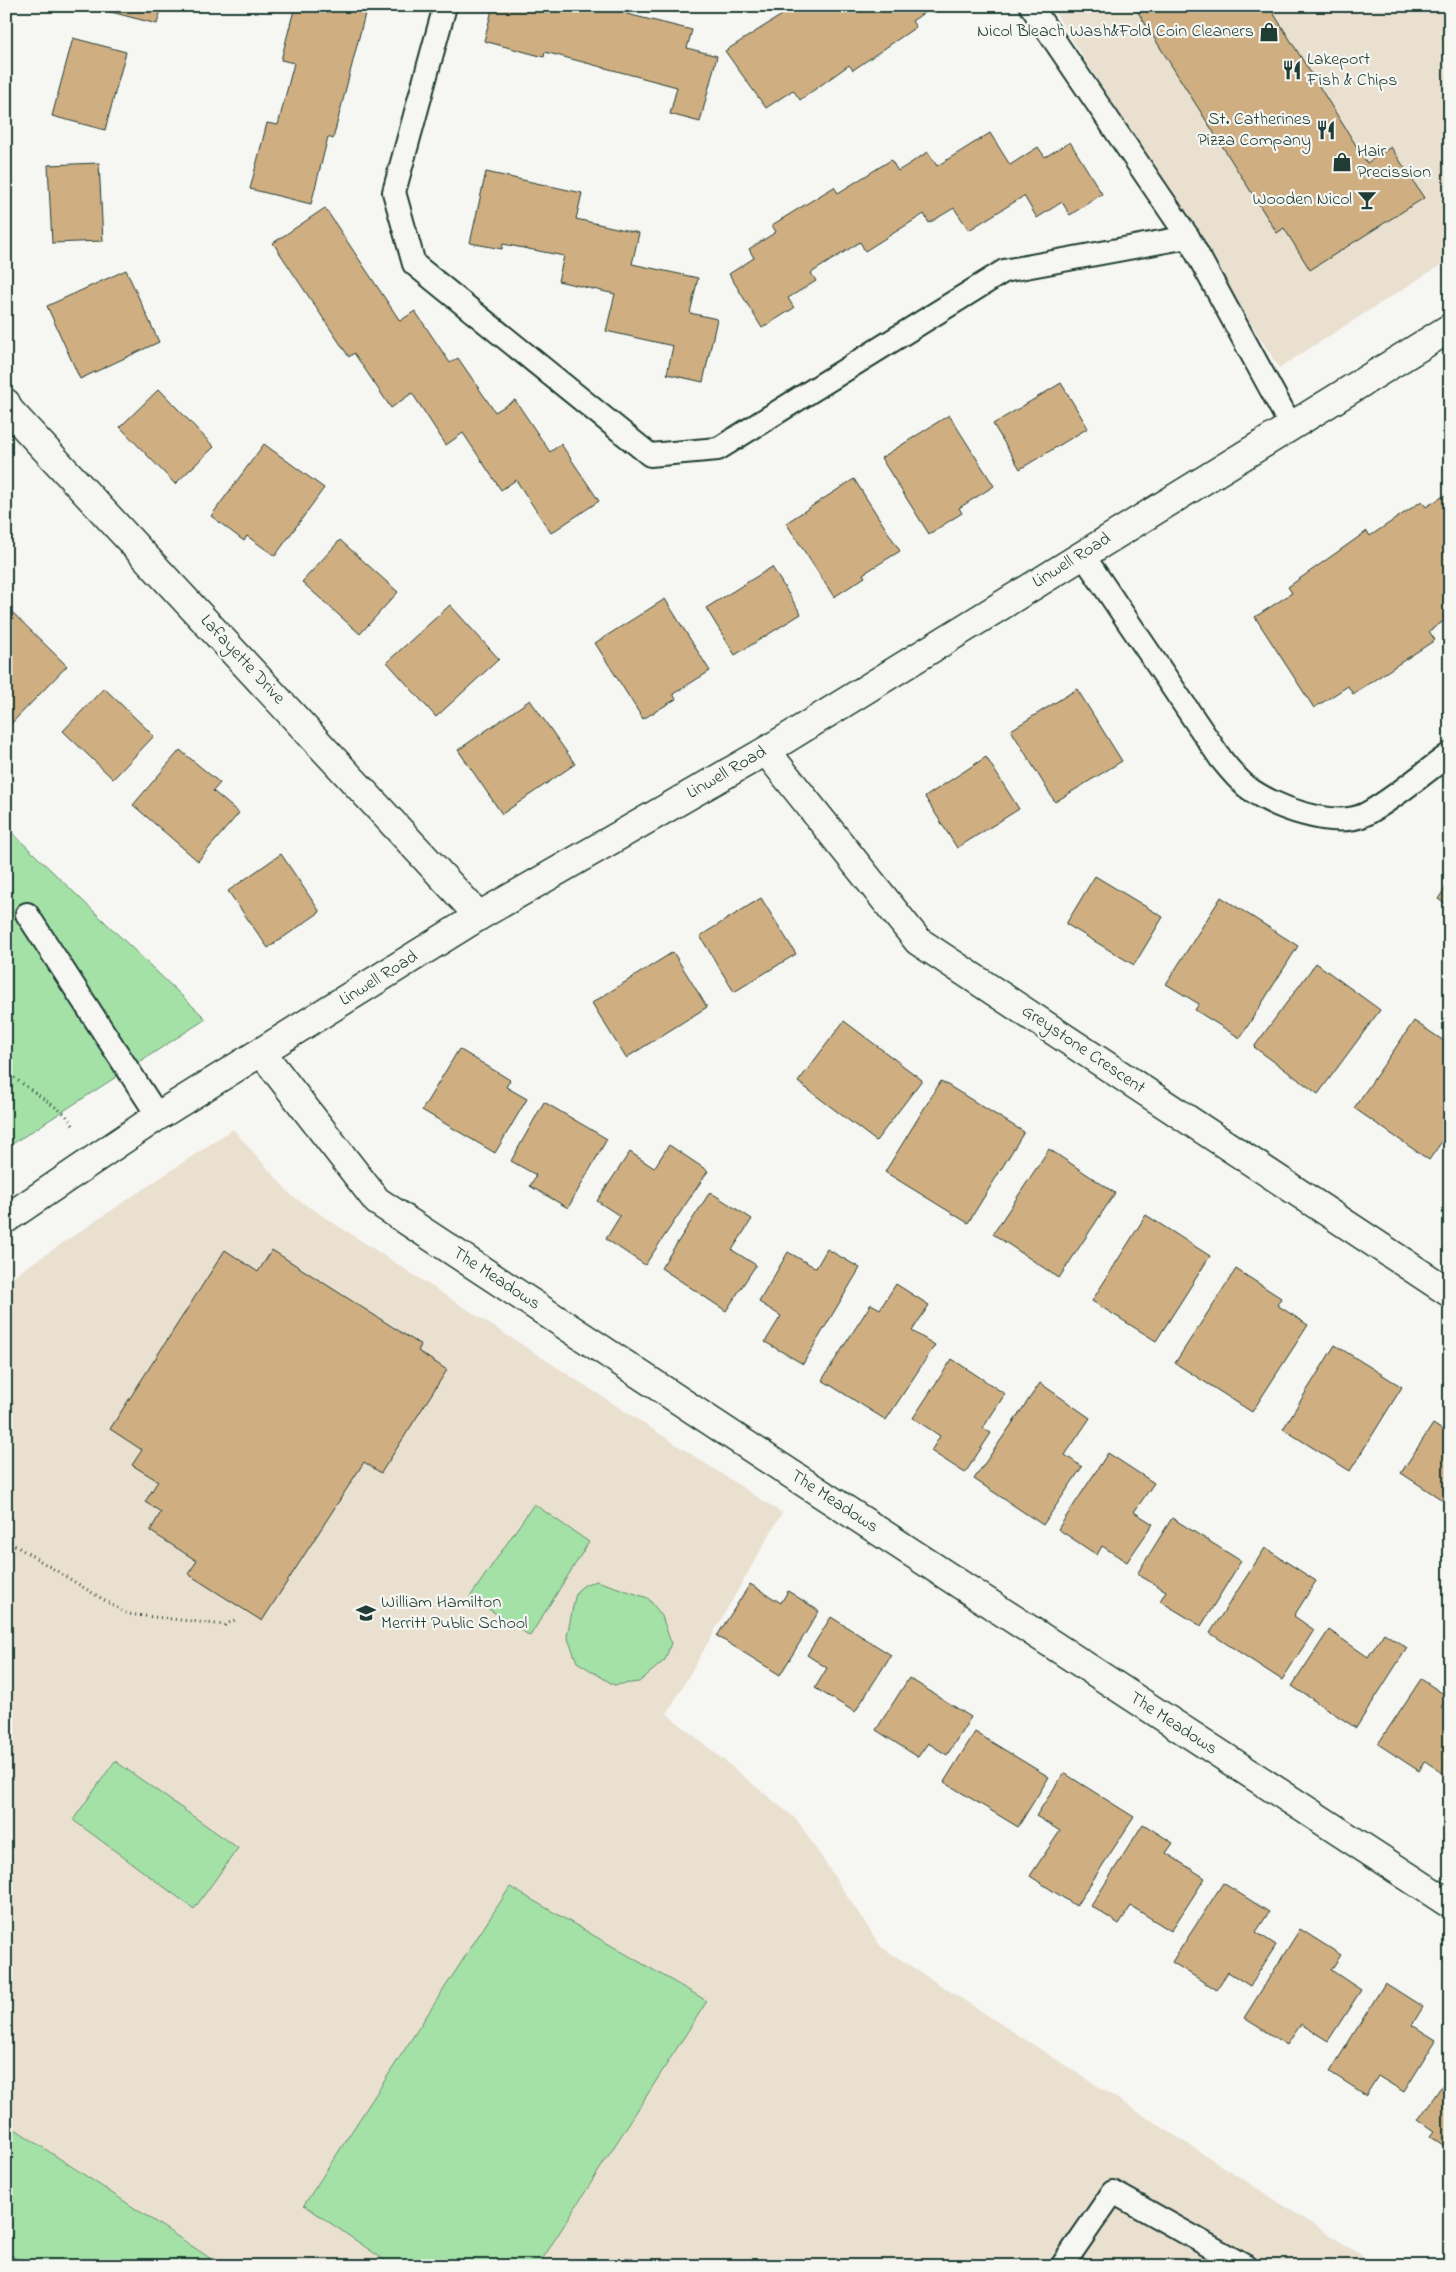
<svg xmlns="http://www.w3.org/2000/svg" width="1456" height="2272" font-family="'Indie Flower',sans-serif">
<rect width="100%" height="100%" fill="#f6f6f2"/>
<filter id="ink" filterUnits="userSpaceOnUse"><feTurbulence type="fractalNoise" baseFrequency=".02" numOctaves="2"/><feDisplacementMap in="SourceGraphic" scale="10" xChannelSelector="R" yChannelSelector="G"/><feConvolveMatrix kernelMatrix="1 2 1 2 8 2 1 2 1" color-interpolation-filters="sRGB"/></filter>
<g filter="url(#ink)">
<g fill="#eae0d0">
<polygon points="1051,6 1441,6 1450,18 1450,259 1279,368"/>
<polygon points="233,1129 292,1196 782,1513 667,1714 797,1820 881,1947 1378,2266 222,2266 6,2123 6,1281"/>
</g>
<g fill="#a4e1a7" stroke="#628f6e">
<polygon points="6,827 206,1019 6,1148"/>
<polygon points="534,1504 589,1542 530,1636 470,1597"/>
<polygon points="597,1581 648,1598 662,1616 671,1643 665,1660 639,1682 614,1685 577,1662 567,1636 575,1597 578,1590 586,1584"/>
<polygon points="115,1761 238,1848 194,1909 73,1820"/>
<polygon points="510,1887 707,2001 538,2266 393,2266 304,2205"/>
<polygon points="6,2123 222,2266 6,2266"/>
</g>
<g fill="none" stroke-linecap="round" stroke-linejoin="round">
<polyline stroke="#639ea4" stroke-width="12" points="6,2258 17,2266"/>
</g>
<g fill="#cfae82" stroke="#1f3d34">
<polygon points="88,6 162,6 157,24"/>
<polygon points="295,6 367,6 333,139 328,137 311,204 250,189 267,123 278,125 294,63 281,60"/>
<polygon points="493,6 624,6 629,7 627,14 692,30 687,48 717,56 700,122 670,114 677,87 545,52 544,57 484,41"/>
<polygon points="796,6 934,6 912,21 916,27 853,70 849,65 800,100 793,90 766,108 725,51"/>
<polygon points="1134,6 1269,6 1367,163 1391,147 1424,198 1310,270 1284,228 1277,233"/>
<polygon points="73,38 126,52 105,130 52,116"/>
<polygon points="990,133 1010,165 1038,147 1045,157 1070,142 1102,194 1070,215 1062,202 1037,218 1024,196 969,230 954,208 929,223 924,214 865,251 860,242 811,273 816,281 788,298 794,308 762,328 729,274 754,258 749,249 776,232 772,225 834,187 838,193 891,160 898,171 928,152 937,166"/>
<polygon points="99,163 103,241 52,243 48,165"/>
<polygon points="486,172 582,193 576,219 639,233 632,264 698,278 690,313 717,319 703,382 667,374 673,346 606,331 615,294 558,281 564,256 503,244 502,249 470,243"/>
<polygon points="325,208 400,321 415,311 450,363 458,358 495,412 515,400 550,452 561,444 599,501 551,533 516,480 501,490 463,433 446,445 412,393 391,408 354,353 349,357 273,243"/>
<polygon points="126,270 159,342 80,379 47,306"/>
<polygon points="1061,383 1088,428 1020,469 993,424"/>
<polygon points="159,389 214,447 175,484 120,427"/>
<polygon points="949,415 994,486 959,508 962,513 929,534 881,458"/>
<polygon points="264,444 324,488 275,556 247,536 244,541 211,516"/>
<polygon points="854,479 900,551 863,574 865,577 834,597 786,523"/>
<polygon points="1450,492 1450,617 1429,631 1435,640 1353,694 1348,686 1314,708 1255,617 1292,593 1288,587 1367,531 1370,536 1422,501 1426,507"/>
<polygon points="340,540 398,592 360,634 302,582"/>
<polygon points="772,567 801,614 735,655 706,608"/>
<polygon points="665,599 710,671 673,694 676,699 643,719 595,643"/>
<polygon points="450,605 499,659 436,717 387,662"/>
<polygon points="12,612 67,666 6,729 6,618"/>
<polygon points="104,688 154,736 113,779 63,731"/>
<polygon points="1077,689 1122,761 1055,802 1011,730"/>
<polygon points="530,700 575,764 502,814 458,750"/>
<polygon points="180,750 220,783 213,791 239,813 198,861 133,805"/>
<polygon points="986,757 1019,809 957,848 925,797"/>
<polygon points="281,854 320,912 268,948 228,891"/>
<polygon points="1095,876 1163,917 1134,965 1066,924"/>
<polygon points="1450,881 1450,907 1438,899"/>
<polygon points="1221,897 1298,946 1240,1038 1195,1010 1199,1004 1166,984"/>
<polygon points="761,898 796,954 734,992 700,936"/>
<polygon points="673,952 707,1007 626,1058 592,1003"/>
<polygon points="1316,963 1380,1010 1318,1094 1254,1047"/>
<polygon points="844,1021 922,1080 876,1141 798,1082"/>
<polygon points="1414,1021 1450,1045 1450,1130 1429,1160 1354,1108"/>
<polygon points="459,1049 510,1080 506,1087 527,1099 495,1153 422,1110"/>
<polygon points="941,1081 1024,1132 968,1223 885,1172"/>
<polygon points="544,1102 607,1139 568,1208 530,1186 536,1175 511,1161"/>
<polygon points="669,1145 708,1171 645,1265 606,1239 620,1216 597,1201 630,1152 654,1168"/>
<polygon points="1049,1149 1115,1193 1059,1278 993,1234"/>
<polygon points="710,1192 752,1219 732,1250 756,1265 726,1311 661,1268"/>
<polygon points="1146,1215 1210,1256 1156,1341 1092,1301"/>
<polygon points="827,1249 860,1268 803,1364 765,1342 781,1316 759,1302 788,1252 816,1268"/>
<polygon points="225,1250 258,1272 272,1250 421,1345 418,1351 447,1370 381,1473 364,1462 262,1621 188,1574 197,1561 150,1531 161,1512 145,1502 158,1481 132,1465 142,1450 110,1429"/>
<polygon points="1236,1269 1281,1298 1277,1305 1308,1325 1252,1412 1175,1363"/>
<polygon points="896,1284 929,1305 912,1331 935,1345 886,1420 822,1380 871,1304 880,1309"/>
<polygon points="1335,1345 1402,1387 1350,1471 1283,1429"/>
<polygon points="952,1359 1005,1394 983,1428 991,1433 965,1473 931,1451 940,1436 913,1418"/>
<polygon points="1040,1383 1090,1418 1065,1455 1082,1467 1043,1525 974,1479"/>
<polygon points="1433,1424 1450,1435 1450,1505 1401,1473"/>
<polygon points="1108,1453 1154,1483 1134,1512 1153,1524 1127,1562 1102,1546 1097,1555 1058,1529"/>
<polygon points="1172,1518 1241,1561 1201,1626 1160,1601 1166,1591 1137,1574"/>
<polygon points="1265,1548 1316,1581 1294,1616 1314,1630 1282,1680 1210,1633"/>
<polygon points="750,1584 781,1603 788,1591 819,1611 780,1675 717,1636"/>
<polygon points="831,1617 891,1655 855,1712 815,1688 827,1668 807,1655"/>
<polygon points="1329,1630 1368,1657 1384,1633 1407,1648 1356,1728 1292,1686"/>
<polygon points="909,1678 971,1717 947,1755 928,1743 918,1757 876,1730"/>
<polygon points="1421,1679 1448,1697 1441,1707 1450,1713 1450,1772 1447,1776 1425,1761 1419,1771 1378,1744"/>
<polygon points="975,1732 1049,1777 1018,1827 944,1782"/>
<polygon points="1064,1773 1134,1817 1076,1906 1030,1876 1060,1831 1036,1816"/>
<polygon points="1143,1824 1173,1843 1166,1853 1205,1878 1171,1931 1131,1906 1119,1924 1091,1906"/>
<polygon points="1223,1883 1269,1912 1256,1932 1276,1945 1250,1986 1228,1972 1216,1990 1172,1962"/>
<polygon points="1300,1929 1341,1955 1331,1970 1361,1990 1328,2041 1301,2024 1287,2045 1244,2018"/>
<polygon points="1385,1983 1423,2007 1412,2025 1436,2040 1404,2092 1378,2076 1366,2095 1330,2072"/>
<polygon points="1450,2074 1450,2150 1430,2136 1434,2131 1418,2120"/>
</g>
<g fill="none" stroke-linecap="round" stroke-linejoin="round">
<defs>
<g id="lane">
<polyline points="445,6 394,192 414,264 650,455 718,449 1004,271 1188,237"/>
<polyline points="1031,6 1188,237 1291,426"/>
<path d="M1083 555 1221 759C1229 769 1237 779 1247 787 1273 807 1334 830 1366 814 1394 799 1423 773 1450 754"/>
<polyline points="27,914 158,1116"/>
<polyline points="1062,2266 1113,2192 1245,2266"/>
</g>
<g id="street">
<polyline points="6,403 9,410 479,916"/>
<polyline points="766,751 918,941 1450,1293"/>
<polyline points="262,1053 377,1201 759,1453 1450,1904"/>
</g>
<polyline id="secondary" points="6,1219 158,1116 479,916 766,751 1450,328"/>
</defs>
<use href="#lane" stroke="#1f3d34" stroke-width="26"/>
<use href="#street" stroke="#1f3d34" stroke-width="31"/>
<use href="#secondary" stroke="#1f3d34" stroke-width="31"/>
<g stroke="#1f3d34" stroke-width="3" stroke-dasharray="1 4" stroke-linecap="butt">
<polyline points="6,1072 65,1114 75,1128"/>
<polyline points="6,1540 127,1614 225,1625 237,1619"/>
</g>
<use href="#lane" stroke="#f6f6f2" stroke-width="22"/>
<use href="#street" stroke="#f6f6f2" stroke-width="28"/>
<use href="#secondary" stroke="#f6f6f2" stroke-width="28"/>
</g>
</g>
<defs>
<symbol id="shop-bare" viewBox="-9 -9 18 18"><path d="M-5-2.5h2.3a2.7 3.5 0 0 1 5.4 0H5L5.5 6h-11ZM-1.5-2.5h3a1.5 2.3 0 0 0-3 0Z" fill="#1f3d34" stroke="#f6f6f2" stroke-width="2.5" paint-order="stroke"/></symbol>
<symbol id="restaurant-bare" viewBox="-9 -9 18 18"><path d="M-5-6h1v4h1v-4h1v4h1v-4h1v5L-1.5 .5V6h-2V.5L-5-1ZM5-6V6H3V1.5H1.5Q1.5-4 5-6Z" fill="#1f3d34" stroke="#f6f6f2" stroke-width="2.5" paint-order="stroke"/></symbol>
<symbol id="bar-bare" viewBox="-9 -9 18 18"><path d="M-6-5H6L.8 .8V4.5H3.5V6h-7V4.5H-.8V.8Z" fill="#1f3d34" stroke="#f6f6f2" stroke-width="2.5" paint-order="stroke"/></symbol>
<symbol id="school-bare" viewBox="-9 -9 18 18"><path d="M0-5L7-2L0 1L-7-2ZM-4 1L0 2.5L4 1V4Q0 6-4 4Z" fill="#1f3d34" stroke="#f6f6f2" stroke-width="2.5" paint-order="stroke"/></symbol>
</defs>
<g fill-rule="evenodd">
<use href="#shop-bare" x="1255" y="18" width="28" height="28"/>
<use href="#restaurant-bare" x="1278" y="56" width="28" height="28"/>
<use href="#restaurant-bare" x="1312" y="116" width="28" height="28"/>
<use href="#shop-bare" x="1328" y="148" width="28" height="28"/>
<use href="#bar-bare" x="1353" y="186" width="28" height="28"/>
<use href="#school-bare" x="352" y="1599" width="28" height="28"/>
</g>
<g text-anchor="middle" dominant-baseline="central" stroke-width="4.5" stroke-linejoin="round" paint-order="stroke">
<g font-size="18" fill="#1f3d34" stroke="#f6f6f2" text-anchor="end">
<text x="1254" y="32">Nicol Bleach Wash&amp;Fold Coin Cleaners</text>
<text x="1307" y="60" text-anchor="start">Lakeport<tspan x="1307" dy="21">Fish &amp; Chips</tspan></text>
<text x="1311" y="120">St. Catherines<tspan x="1311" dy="21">Pizza Company</tspan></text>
<text x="1357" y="152" text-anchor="start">Hair<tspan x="1357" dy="21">Precission</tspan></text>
<text x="1352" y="200">Wooden Nicol</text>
<text x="381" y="1603" text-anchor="start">William Hamilton<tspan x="381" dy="21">Merritt Public School</tspan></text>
</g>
<g font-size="18" fill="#1f3d34" stroke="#f6f6f2">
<text transform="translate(1072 561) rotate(-32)">Linwell Road</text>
<text transform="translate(242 660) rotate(47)">Lafayette Drive</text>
<text transform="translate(727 773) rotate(-30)">Linwell Road</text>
<text transform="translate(379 979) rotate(-32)">Linwell Road</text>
<text transform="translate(1083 1050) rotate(34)">Greystone Crescent</text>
<text transform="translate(496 1279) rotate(33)">The Meadows</text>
<text transform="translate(834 1502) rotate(33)">The Meadows</text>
<text transform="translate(1173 1724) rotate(33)">The Meadows</text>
</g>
</g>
<rect width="1456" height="2272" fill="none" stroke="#f6f6f2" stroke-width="25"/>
<rect x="12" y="12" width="1431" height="2247" fill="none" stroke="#1f3d34" stroke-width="2" filter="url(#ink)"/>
</svg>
